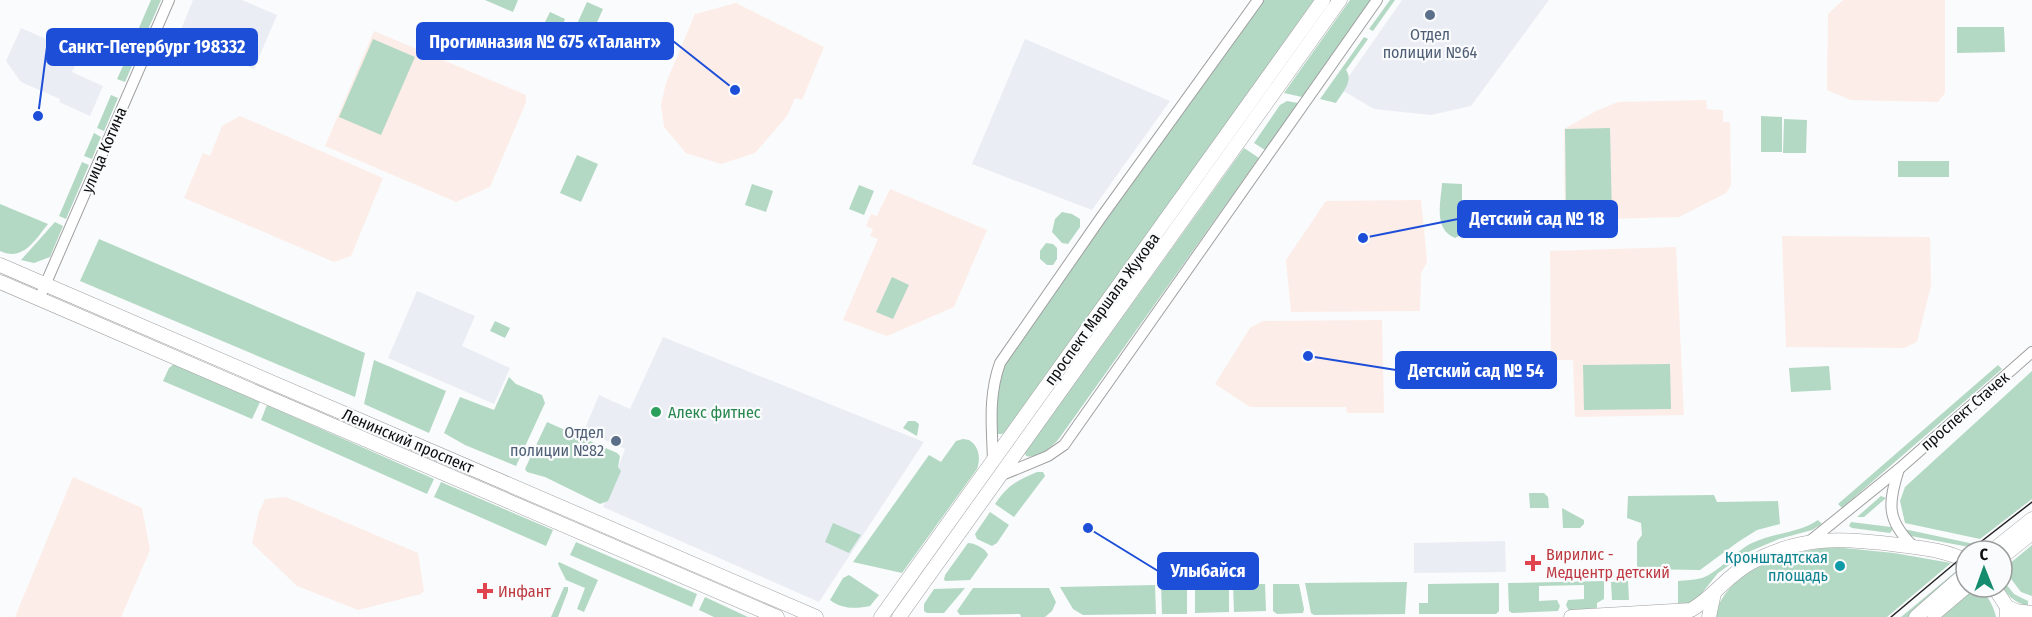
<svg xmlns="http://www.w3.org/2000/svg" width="2032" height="617" font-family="'Fira Sans Condensed',sans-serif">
<rect width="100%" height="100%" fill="#fafbfc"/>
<g fill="#ebedf5">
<polygon points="193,0 242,0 277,15 254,69 178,37"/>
<polygon points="1402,0 1549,0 1471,106 1431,115 1374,109 1340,89"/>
<polygon points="21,28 80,54 72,72 103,86 90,116 59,102 60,99 21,82 6,61"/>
<polygon points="1025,39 1170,101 1092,210 972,164"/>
<polygon points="417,291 475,316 462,346 510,368 494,404 388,358"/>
<polygon points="663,337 924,442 819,602 603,507 625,449 584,431 599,395 630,409"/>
<polygon points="1505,541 1506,572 1414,573 1414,543"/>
</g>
<g fill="#fdede8">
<polygon points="1843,0 1945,0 1945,93 1938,102 1851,100 1827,90 1828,14"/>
<polygon points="736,3 824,47 802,100 795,98 787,116 755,153 721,164 686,153 664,127 661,105 666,83 695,14"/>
<polygon points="374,31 526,95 526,102 490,187 456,202 325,146"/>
<polygon points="1706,100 1707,109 1723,110 1723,122 1730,122 1731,185 1726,193 1679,217 1565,220 1564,129 1596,111 1618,102"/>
<polygon points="240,116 383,178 351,256 334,262 184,198 203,153 210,156 222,126"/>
<polygon points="890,189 987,230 954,307 887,336 843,320 878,239 870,236 873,229 866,226 871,214 877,216"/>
<polygon points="1421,200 1427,261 1421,274 1420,311 1291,312 1286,260 1326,201"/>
<polygon points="1782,236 1930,237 1931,286 1917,342 1904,348 1786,347"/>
<polygon points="1676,247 1684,415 1575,417 1573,360 1551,360 1550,251"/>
<polygon points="1382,320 1384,413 1347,413 1346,407 1250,407 1215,384 1250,328 1263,321"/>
<polygon points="73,477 142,508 150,550 121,617 15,617"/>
<polygon points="286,497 418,553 424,591 421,594 358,610 297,586 252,543 259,512 265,499"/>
</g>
<g fill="#b3d9c4">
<polygon points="151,0 161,0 143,41 135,37"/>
<polygon points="485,0 518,0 513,12"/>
<polygon points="1264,0 1314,0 1046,376 1005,432 1002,434 998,434 996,431 997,397 1003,364"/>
<polygon points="1350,0 1371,0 1302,97 1284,93"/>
<polygon points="1390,0 1395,0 1373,31 1369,29"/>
<polygon points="587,2 603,9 594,29 577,24"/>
<polygon points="550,12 565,19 560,31 552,34 541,30"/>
<polygon points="1957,27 2004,27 2005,52 1957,53"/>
<path d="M1364 37 1368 39 1346 70C1354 81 1342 93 1336 103L1320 99Z"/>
<polygon points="373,39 415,57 381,135 339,117"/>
<polygon points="133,44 140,47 125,82 117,79"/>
<polygon points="111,95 118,98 104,131 97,128"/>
<polygon points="1287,101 1298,103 1265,150 1254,143 1280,105"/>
<polygon points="1761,116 1782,117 1782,152 1761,152"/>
<polygon points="1784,119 1807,120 1806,153 1783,153"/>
<polygon points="1610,128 1612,217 1566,218 1565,129"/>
<polygon points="94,133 101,137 92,159 84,156"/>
<path d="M1244 148 1259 158 1058 440C1050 448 1038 459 1026 456L1025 453Z"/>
<polygon points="577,155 598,164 581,202 560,193"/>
<rect x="1898" y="161" width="51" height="16"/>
<polygon points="82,162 89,165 66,219 59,216"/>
<path d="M1442 183 1462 184V230L1459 236 1455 238C1433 229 1441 202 1442 183Z"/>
<polygon points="752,184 773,191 766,212 745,205"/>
<polygon points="859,185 874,191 864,215 849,209"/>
<path d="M0 204 48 224C35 240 23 262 0 251Z"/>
<polygon points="1062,212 1072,214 1080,219 1080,227 1068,244 1062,243 1052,232 1055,219"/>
<polygon points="55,222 63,226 50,257 34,263 21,260"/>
<polygon points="99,239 365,353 355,397 80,281"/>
<polygon points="1046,243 1053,244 1057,248 1057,259 1053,265 1047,265 1040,259 1040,251"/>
<polygon points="892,277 909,285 893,319 876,312"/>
<polygon points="495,321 510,328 505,338 490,331"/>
<polygon points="374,360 446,391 429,433 364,404"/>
<polygon points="174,364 260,402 252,419 163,381 169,368"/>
<polygon points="1670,364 1671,409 1584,410 1583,365"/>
<polygon points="1998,365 2002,369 1842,508 1838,504"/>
<polygon points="1829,366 1831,390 1791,392 1789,368"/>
<polygon points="2032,371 2032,499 1980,539 1905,523 1900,501 1905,487"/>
<polygon points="509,377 516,384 542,395 545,403 516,466 465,445 444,433 460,397 494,410"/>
<polygon points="267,405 434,479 427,494 261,420"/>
<polygon points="908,421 915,421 919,424 917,436 903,428"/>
<polygon points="547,422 617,453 620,456 618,467 621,471 608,501 600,504 545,477 527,472 525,469"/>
<path d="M963 439 969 440C979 446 981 458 977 469L902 573 853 562 929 455 941 462 956 441Z"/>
<path d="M1037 472H1043L1045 476 1014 517 995 504C1008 485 1016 481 1037 472Z"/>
<polygon points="441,482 553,530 546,546 434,497"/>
<polygon points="1529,493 1544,493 1548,497 1549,508 1530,508"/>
<polygon points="1714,495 1717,502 1778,501 1780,524 1757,530 1738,542 1700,570 1637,569 1637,542 1642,535 1641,523 1627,518 1628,496"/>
<polygon points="1881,496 1886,498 1864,517 1857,517"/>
<polygon points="1562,508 1584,520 1584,524 1580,528 1563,528"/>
<polygon points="990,512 1009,525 997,543 992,546 977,539 975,534"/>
<path d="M1818 520 1822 524 1812 530 1779 539 1746 553 1718 573 1698 598 1693 602 1678 605V581C1686 580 1694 580 1702 578 1719 572 1734 552 1752 543 1773 533 1799 533 1818 520Z"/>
<polygon points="1851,522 1891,527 1893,529 1890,533 1852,528 1849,526"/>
<polygon points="833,523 861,535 849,553 825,542"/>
<polygon points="1904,529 1974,544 1969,547 1911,536"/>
<polygon points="576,542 697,594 692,607 570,555"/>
<path d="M968 543C975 543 986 549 988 555L970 580 946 581 944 580 945 575Z"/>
<polygon points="2032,545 2032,596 2021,592 2005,571 2008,565"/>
<path d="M1834 547 1894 553 1951 563 1887 617H1714C1727 568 1789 551 1834 547Z"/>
<polygon points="559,562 598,580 584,612 577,609 585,588 566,580 558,564"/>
<polygon points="1960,568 1959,574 1908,617 1901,617"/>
<path d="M849 575 879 595 870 606C856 609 841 609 830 600L843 578Z"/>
<path d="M2002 579 2014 594 2028 601V606C2015 603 2002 593 2002 579Z"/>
<polygon points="1604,581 1604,599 1597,603 1597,608 1569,611 1566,605 1568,600 1584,599 1584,585 1539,586 1539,601 1557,600 1560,606 1558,611 1512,613 1509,611 1508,583"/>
<polygon points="1628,581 1629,600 1612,600 1611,582"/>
<polygon points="1407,582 1405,614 1314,615 1311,613 1305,583"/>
<polygon points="1499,583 1499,611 1496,614 1419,614 1419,603 1428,603 1428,584"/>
<polygon points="1233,584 1265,584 1266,611 1234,612"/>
<polygon points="1273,584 1299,584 1304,609 1303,613 1277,614 1273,611"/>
<polygon points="1155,585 1156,614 1083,615 1073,609 1060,587"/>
<polygon points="1161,585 1187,585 1187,614 1162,614"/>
<polygon points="1195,585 1229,585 1229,612 1195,613"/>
<polygon points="564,587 568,587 568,591 558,617 551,617"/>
<path d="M1976 587H1979C1988 597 1993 604 1996 617H1940Z"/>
<polygon points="965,588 944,613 927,613 924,611 924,604 934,589"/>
<polygon points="973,588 1049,588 1056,602 1052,611 1045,617 1021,617 1020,614 960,615 957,611"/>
<polygon points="705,597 748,617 714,617 699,610"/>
</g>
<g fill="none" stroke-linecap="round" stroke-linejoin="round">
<defs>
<g id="minor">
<polyline points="39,299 169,0"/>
<path d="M993 461C992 426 988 397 1000 363L1100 219 1258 0"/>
<path d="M1899 469C1888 503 1886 520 1913 546"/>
<polyline points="1002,475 1048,456 1064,445 1377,0"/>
<polyline points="1810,541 1899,469 2032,352"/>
</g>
<g id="major">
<polyline points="0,265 816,617"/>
<polyline points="0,282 777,617"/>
<polyline points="1992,551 2032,519"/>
<polyline points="2002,557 2032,533"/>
<polyline points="1994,587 2007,607 2007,617"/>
<polyline points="2007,607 2016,611 2032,613"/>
<polyline points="1934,614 1966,587"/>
<polyline points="881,617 1323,0"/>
<polyline points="899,617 1340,0"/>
<path d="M1571 617 1691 610C1714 597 1727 575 1752 562 1803 535 1844 538 1899 545 1921 548 1946 550 1966 561"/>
<polyline points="1709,617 1714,593"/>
<polyline points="1916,617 1966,573"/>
</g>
</defs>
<use href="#minor" stroke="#a0a0a1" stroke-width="12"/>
<use href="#major" stroke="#a0a0a1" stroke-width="15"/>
<use href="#minor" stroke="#fff" stroke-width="10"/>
<use href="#major" stroke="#fff" stroke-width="14"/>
<g stroke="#252525" stroke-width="1.5">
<polyline points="1969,551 2032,502"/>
<polyline points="1891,617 1966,554"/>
</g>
</g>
<g fill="#5c6f8a" stroke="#fafbfc" stroke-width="2">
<circle cx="1430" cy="15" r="6"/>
<circle cx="616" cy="441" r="6"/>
</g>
<circle fill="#2e9e5b" stroke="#fafbfc" stroke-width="2" cx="656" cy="412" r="6"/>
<g fill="#e0444e" stroke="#fafbfc" stroke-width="2">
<path d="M1530 554h6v6h6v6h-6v6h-6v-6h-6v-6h6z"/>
<path d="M482 582h6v6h6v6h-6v6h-6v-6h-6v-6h6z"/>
</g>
<circle fill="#0f9aa8" stroke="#fafbfc" stroke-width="2" cx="1840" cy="566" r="6"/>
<g text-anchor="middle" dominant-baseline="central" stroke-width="4.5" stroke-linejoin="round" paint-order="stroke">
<g font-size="16" fill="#4e5e75" stroke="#fafbfc">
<text x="1430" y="34">Отдел<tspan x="1430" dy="18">полиции №64</tspan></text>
<text x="604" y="432" text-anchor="end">Отдел<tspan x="604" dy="18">полиции №82</tspan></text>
</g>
<g font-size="16" fill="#0d0d0d" stroke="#fafbfc">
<text transform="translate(104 150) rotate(-67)">улица Котина</text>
<text transform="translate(1102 309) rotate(-54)">проспект Маршала Жукова</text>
<text transform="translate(1965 411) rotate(-41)">проспект Стачек</text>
<text transform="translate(408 441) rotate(23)">Ленинский проспект</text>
</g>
<g font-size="16" fill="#27864d" stroke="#fafbfc" text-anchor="start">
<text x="668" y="412">Алекс фитнес</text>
</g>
<g font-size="16" fill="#be3a42" stroke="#fafbfc" text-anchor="start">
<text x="1546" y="554">Вирилис -<tspan x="1546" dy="18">Медцентр детский</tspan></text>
<text x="498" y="591">Инфант</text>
</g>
<g font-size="16" fill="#0d838f" stroke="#fafbfc" text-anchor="end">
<text x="1828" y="557">Кронштадтская<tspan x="1828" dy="18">площадь</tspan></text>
</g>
</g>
<path fill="none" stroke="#1d4ed8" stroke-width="2" d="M735 90L673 41M38 116L47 47M1363 238L1458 219M1308 356L1396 370M1088 528L1158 571"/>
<g fill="#1d4ed8" stroke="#fafbfc" stroke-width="2">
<circle cx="735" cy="90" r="6"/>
<circle cx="38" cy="116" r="6"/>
<circle cx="1363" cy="238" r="6"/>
<circle cx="1308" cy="356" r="6"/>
<circle cx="1088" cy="528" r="6"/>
</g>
<g fill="#1d4ed8" stroke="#1d4ed8" stroke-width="2">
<rect x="417" y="23" width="256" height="36" rx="6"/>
<rect x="47" y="29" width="210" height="36" rx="6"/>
<rect x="1458" y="201" width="159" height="36" rx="6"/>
<rect x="1396" y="352" width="160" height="36" rx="6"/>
<rect x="1158" y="553" width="100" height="36" rx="6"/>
</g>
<g font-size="18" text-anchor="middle" font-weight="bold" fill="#fff">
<text x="545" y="48">Прогимназия № 675 «Талант»</text>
<text x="152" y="53">Санкт-Петербург 198332</text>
<text x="1537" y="225">Детский сад № 18</text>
<text x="1476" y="377">Детский сад № 54</text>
<text x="1208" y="577">Улыбайся</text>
</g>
<g transform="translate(1984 569) rotate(359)"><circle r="28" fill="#fafbfc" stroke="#9b9c9c" stroke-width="1.5"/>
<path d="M0-4.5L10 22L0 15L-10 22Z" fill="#168c6f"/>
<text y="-9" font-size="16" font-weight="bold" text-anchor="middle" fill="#0d0d0d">С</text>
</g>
</svg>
